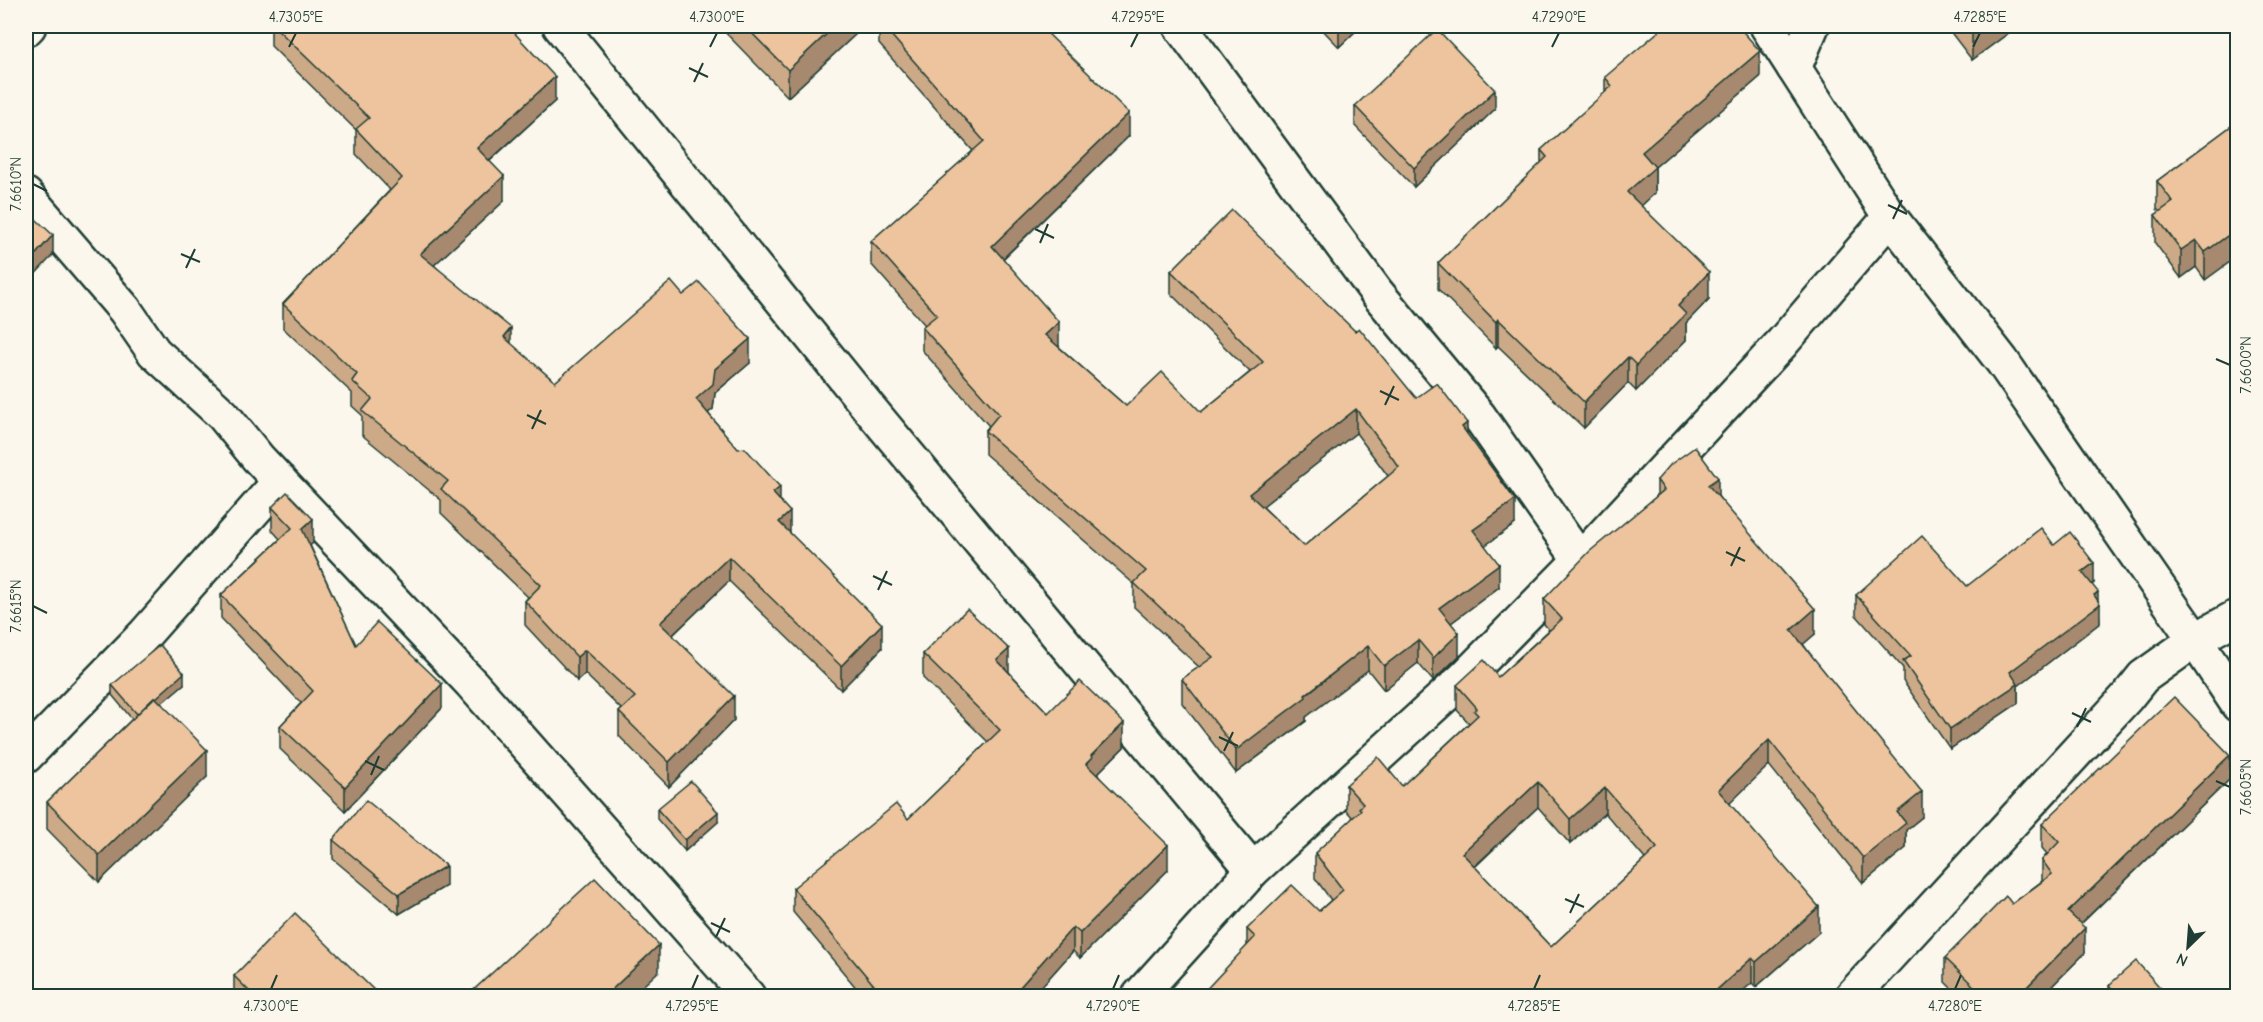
<svg xmlns="http://www.w3.org/2000/svg" width="2263" height="1022" font-family="'Comic Neue',sans-serif">
<rect width="100%" height="100%" fill="#fbf7ec"/>
<filter id="ink" filterUnits="userSpaceOnUse"><feTurbulence type="fractalNoise" baseFrequency=".0167" numOctaves="2"/><feDisplacementMap in="SourceGraphic" scale="12" xChannelSelector="R" yChannelSelector="G"/><feConvolveMatrix kernelMatrix="1 2 1 2 8 2 1 2 1" color-interpolation-filters="sRGB"/></filter>
<g filter="url(#ink)">
<g fill="none" stroke-linecap="round" stroke-linejoin="round">
<defs>
<g id="minor">
<polyline points="560,26 869,408 1253,870"/>
<polyline points="1180,26 1377,293 1479,416 1580,560"/>
<polyline points="1767,26 1890,217 2002,361 2195,640 2238,705"/>
<polyline points="26,29 29,26"/>
<polyline points="1794,68 1812,26"/>
<polyline points="26,195 125,310 154,352 223,415 258,458 471,683 748,996"/>
<polyline points="26,756 145,634 280,481"/>
<polyline points="1139,996 1253,870 1463,679 1580,560 1782,343 1890,217"/>
<polyline points="1852,996 2127,697 2143,677 2195,640 2238,616"/>
</g>
</defs>
<use href="#minor" stroke="#1f3d34" stroke-width="38"/>
<use href="#minor" stroke="#fbf7ec" stroke-width="33"/>
</g>
<g fill="#cca987" stroke="#1f3d34" stroke-width="1.5" fill-rule="evenodd">
<polygon points="271,26 508,26 555,101 490,161 504,201 434,265 511,344 555,382 683,295 750,363 715,393 713,409 708,413 780,501 790,533 882,648 841,690 729,581 673,635 734,720 669,787 619,736 619,712 622,710 585,674 577,681 525,625 525,601 528,597 441,513 441,500 362,435 362,415 352,406 352,393 283,328 283,304 390,190 356,154 356,130 271,46"/>
<polygon points="719,26 857,26 857,33 788,97"/>
<path d="M879 26H1049L1044 30 1129 136 1003 259 1059 346H1058L1126 406 1201 412 1250 372 1171 294V271L1416 398 1467 434 1515 524 1485 545 1499 587 1451 623 1459 656 1433 681 1418 663 1384 690 1368 670 1306 717V721L1236 773 1182 703V679L1199 667 1134 607V584L985 454V431L989 426 922 350V327L925 325 871 264V241L973 151 879 44ZM1356 433 1388 476 1304 546 1262 506Z"/>
<polygon points="1319,26 1361,26 1339,47"/>
<polygon points="1946,26 2018,26 1972,60"/>
<polygon points="1605,77 1760,77 1655,167 1655,193 1641,206 1709,299 1686,323 1686,340 1636,391 1628,383 1584,428 1498,346 1496,348 1438,289 1438,263 1541,164 1541,150 1605,93"/>
<polygon points="1355,106 1495,109 1414,187 1355,126"/>
<polygon points="2238,121 2205,280 2196,267 2181,278 2155,243 2155,215 2160,212 2157,209 2157,181"/>
<path d="M1657 480 1718 496 1815 634 1803 644 1922 817 1906 830V848L1863 883 1769 765 1729 803 1819 932 1756 987 1752 983 1247 946V929L1319 911 1331 900 1315 878V853L1353 818 1346 810V785L1402 786 1469 723 1457 710V685L1498 677 1549 630 1544 624V599L1657 496ZM1538 807 1570 844 1605 813 1645 859 1551 947 1475 867Z"/>
<polygon points="272,507 313,543 310,545 356,645 442,708 345,811 280,749 280,726 301,703 221,618 221,595 280,539 272,530"/>
<polygon points="2054,545 2094,583 2092,584 2098,601 2100,623 2018,686 2018,703 1950,749 1903,681 1903,668 1856,615 1856,595 1967,586"/>
<polygon points="923,654 1009,672 1048,713 1124,747 1097,774 1168,870 1080,958 1073,951 1033,996 863,996 793,912 793,888 908,819 988,742 923,678"/>
<polygon points="184,684 161,703 207,777 99,882 47,829 47,802 132,719 112,695 112,685"/>
<polygon points="2230,779 2081,924 2085,953 2042,996 1959,996 1945,982 1945,958 2012,904 2042,881 2042,860 2047,854 2042,848 2042,824"/>
<polygon points="657,809 718,822 685,851 657,819"/>
<polygon points="333,840 446,886 399,914 333,859"/>
<polygon points="234,976 380,996 234,996"/>
<polygon points="2109,985 2168,996 2109,996"/>
</g>
<g fill="#a6896e" stroke="#1f3d34" stroke-width="1.5">
<polygon points="835,26 857,26 857,33 788,97 788,70"/>
<polygon points="1031,26 1049,26 1031,41"/>
<polygon points="1339,26 1361,26 1339,47"/>
<polygon points="1981,26 2018,26 1972,60 1972,32"/>
<polygon points="1760,51 1760,77 1655,167 1655,193 1627,219 1627,192 1642,152"/>
<polygon points="555,77 555,101 477,172 477,148"/>
<polygon points="1495,90 1495,109 1414,187 1414,168"/>
<polygon points="1129,113 1129,136 992,269 992,246"/>
<polygon points="504,176 504,201 420,278 420,254"/>
<polygon points="2238,228 2238,256 2205,280 2205,252"/>
<polygon points="53,235 53,255 26,284 26,265"/>
<polygon points="2196,240 2196,267 2181,278 2181,250"/>
<polygon points="1709,272 1709,299 1686,323 1686,340 1636,391 1636,365 1678,306"/>
<polygon points="1498,319 1498,346 1496,348 1496,322"/>
<polygon points="1059,322 1059,346 1045,358 1045,335"/>
<polygon points="511,328 511,353 504,337"/>
<polygon points="750,339 750,363 715,393 713,409 696,423 696,399 715,369"/>
<polygon points="1628,357 1628,383 1584,428 1584,402"/>
<polygon points="1356,409 1356,433 1249,517 1249,494"/>
<polygon points="1467,423 1467,446 1462,427"/>
<polygon points="1718,478 1718,503 1708,485"/>
<polygon points="780,487 780,512 773,493"/>
<polygon points="1515,500 1515,524 1473,554 1473,530"/>
<polygon points="790,512 790,537 779,522"/>
<polygon points="313,519 313,543 302,553 302,529"/>
<polygon points="729,557 729,581 660,647 660,623"/>
<polygon points="2094,563 2094,583 2082,591 2082,572"/>
<polygon points="1499,564 1499,587 1439,632 1439,608"/>
<polygon points="2098,592 2098,605 2100,604 2100,623 2018,686 2018,703 1950,749 1950,729 2010,672"/>
<polygon points="1815,609 1815,634 1791,655 1791,630"/>
<polygon points="882,624 882,648 841,690 841,666"/>
<polygon points="1459,633 1459,656 1433,681 1433,658"/>
<polygon points="1418,640 1418,663 1384,690 1384,666"/>
<polygon points="1368,646 1368,670 1306,717 1306,721 1236,773 1236,750"/>
<polygon points="1009,649 1009,673 997,660"/>
<polygon points="585,650 585,674 577,681 577,657"/>
<polygon points="184,673 184,684 137,724 137,714"/>
<polygon points="442,684 442,708 345,811 345,787"/>
<polygon points="734,696 734,720 669,787 669,762"/>
<polygon points="1124,723 1124,747 1092,779 1086,764 1091,756"/>
<polygon points="1769,740 1769,765 1718,815 1718,790"/>
<polygon points="207,750 207,777 99,882 99,855"/>
<polygon points="2230,755 2230,779 2068,936 2068,912"/>
<polygon points="1538,782 1538,807 1462,878 1462,853"/>
<polygon points="1605,788 1605,813 1570,844 1570,819"/>
<polygon points="1922,792 1922,817 1906,830 1906,848 1863,883 1863,858 1897,812"/>
<polygon points="718,812 718,822 685,851 685,840"/>
<polygon points="1168,845 1168,870 1080,958 1080,933"/>
<polygon points="446,866 446,886 399,914 399,894"/>
<polygon points="1819,907 1819,932 1756,987 1756,962"/>
<polygon points="1073,927 1073,951 1033,996 1012,996"/>
<polygon points="2085,928 2085,953 2042,996 2018,996"/>
<polygon points="659,945 659,971 632,996 605,996"/>
<polygon points="1752,958 1752,983 1737,996 1710,996"/>
</g>
<g fill="#edc49d" stroke="#1f3d34" stroke-width="1.5" fill-rule="evenodd">
<polygon points="274,26 508,26 555,77 477,148 504,176 420,254 511,328 504,337 555,382 671,281 683,295 699,282 750,339 715,369 713,384 696,399 738,449 745,448 780,487 773,493 790,512 779,522 882,624 841,666 729,557 660,623 734,696 669,762 619,712 635,697 585,650 577,657 525,601 541,585 441,489 448,481 362,411 372,399 352,381 357,374 283,304 402,178 356,129 369,118"/>
<polygon points="745,26 835,26 788,70"/>
<path d="M883 26H1040L1129 113 992 246 1059 322 1045 335 1126 406 1162 372 1201 412 1263 362 1171 271 1232 210 1355 331 1359 328 1416 398 1437 383 1467 423 1462 427 1515 500 1473 530 1499 564 1439 608 1459 633 1433 658 1418 640 1384 666 1368 646 1305 695 1306 697 1236 750 1182 679 1213 657 1134 583 1146 571 985 431 999 414 922 327 937 315 871 241 984 141ZM1356 409 1399 467 1304 546 1249 494Z"/>
<polygon points="1665,26 1738,26 1760,51 1642,152 1655,167 1627,192 1709,272 1678,306 1686,314 1636,365 1628,357 1584,402 1498,319 1496,322 1438,263 1547,157 1541,150 1612,86 1605,77"/>
<polygon points="1967,26 1981,26 1972,32"/>
<polygon points="1437,29 1495,90 1414,168 1355,106"/>
<polygon points="2238,121 2238,228 2205,252 2196,240 2181,250 2155,215 2173,202 2157,181"/>
<polygon points="26,210 53,235 26,265"/>
<path d="M1695 447 1718 478 1708 485 1815 609 1791 630 1922 792 1897 812 1906 823 1863 858 1769 740 1718 790 1819 907 1756 962 1752 958 1710 996H1200L1255 937 1247 929 1292 885 1319 911 1343 890 1315 853 1361 810 1359 808 1363 804 1346 785 1378 757 1402 786 1478 715 1474 711 1477 708 1457 685 1484 660 1498 677 1562 619 1544 599 1589 552 1664 490 1657 480 1671 464ZM1538 782 1570 819 1605 788 1657 848 1551 947 1462 853Z"/>
<polygon points="287,492 313,519 302,529 356,645 377,622 442,684 345,787 280,726 313,691 221,595 292,528 272,507"/>
<polygon points="2041,528 2054,545 2070,532 2094,563 2082,572 2098,592 2094,595 2100,604 2010,672 2018,684 1950,729 1903,661 1911,656 1856,595 1922,536 1967,586"/>
<polygon points="967,609 1009,649 997,660 1048,713 1080,681 1124,723 1091,756 1092,758 1086,764 1168,845 1080,933 1073,927 1012,996 883,996 793,888 896,804 908,819 1000,730 923,654"/>
<polygon points="160,645 184,673 156,698 155,697 137,714 112,685"/>
<polygon points="155,697 207,750 99,855 47,802"/>
<polygon points="2174,697 2230,755 2068,912 2085,928 2018,996 1984,996 1945,958 2006,896 2012,904 2052,874 2042,860 2059,842 2042,824"/>
<polygon points="691,781 718,812 685,840 657,809"/>
<polygon points="366,800 446,866 399,894 333,840"/>
<polygon points="595,878 659,945 605,996 467,996"/>
<polygon points="295,913 380,996 254,996 234,976"/>
<polygon points="2136,961 2168,996 2118,996 2109,985"/>
</g>
</g>
<path fill="none" stroke="#1f3d34" stroke-width="2" d="M289 47 296 33M710 47 717 33M1131 47 1138 33M1552 47 1559 33M1973 47 1980 33M689 68 708 77M694 82 703 63M33 184 47 191M1888 205 1907 214M1893 219 1902 200M1035 229 1054 238M1040 243 1048 224M181 254 200 262M186 268 195 249M2216 359 2230 365M1380 391 1399 400M1385 405 1394 386M527 415 546 424M532 429 541 410M1726 552 1745 561M1731 566 1740 547M873 576 892 585M878 590 887 571M33 606 47 613M2072 713 2091 722M2077 727 2086 708M1219 737 1238 746M1224 751 1233 732M365 761 384 770M371 775 379 756M2216 781 2230 787M1565 899 1584 907M1570 913 1579 894M711 923 730 932M716 937 725 918M271 989 277 975M692 989 698 975M1113 989 1119 975M1534 989 1540 975M1955 989 1961 975"/>
<rect width="2263" height="1022" fill="none" stroke="#fbf7ec" stroke-width="66"/>
<g transform="translate(2188 947) rotate(205)" stroke="#fbf7ec" stroke-width="4.5" paint-order="stroke">
<path d="M0-4.5L10 22L0 15L-10 22Z" fill="#1f3d34"/>
<text y="-9" font-size="16" font-weight="bold" text-anchor="middle" fill="#1f3d34">N</text>
</g>
<rect x="33" y="33" width="2197" height="956" fill="none" stroke="#1f3d34" stroke-width="2"/>
<g font-size="15" text-anchor="middle" fill="#1f3d34">
<text x="296" y="22">4.7305°E</text>
<text x="717" y="22">4.7300°E</text>
<text x="1138" y="22">4.7295°E</text>
<text x="1559" y="22">4.7290°E</text>
<text x="1980" y="22">4.7285°E</text>
<text transform="translate(16 184) rotate(-90)" y="5">7.6610°N</text>
<text transform="translate(2246 365) rotate(-90)" y="5">7.6600°N</text>
<text transform="translate(16 606) rotate(-90)" y="5">7.6615°N</text>
<text transform="translate(2246 787) rotate(-90)" y="5">7.6605°N</text>
<text x="271" y="1011">4.7300°E</text>
<text x="692" y="1011">4.7295°E</text>
<text x="1113" y="1011">4.7290°E</text>
<text x="1534" y="1011">4.7285°E</text>
<text x="1955" y="1011">4.7280°E</text>
</g>
</svg>
